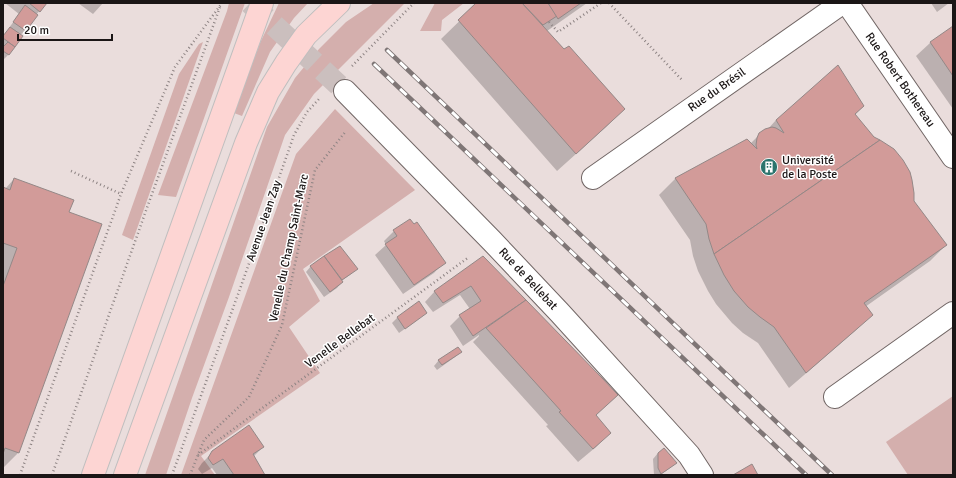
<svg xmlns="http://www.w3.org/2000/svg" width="956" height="478" font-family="Signika,sans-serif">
<rect width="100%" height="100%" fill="#eadddc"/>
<g fill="#d4afad">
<polygon points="229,3 245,3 176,197 158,195 227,11"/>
<polygon points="279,3 308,3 294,18 270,52 242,116 234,113 260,43"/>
<polygon points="374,3 405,3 314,94 285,135 229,297 192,398 166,475 145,475 173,396 267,127 295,78 319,49 346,22"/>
<polygon points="435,3 464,3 442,20 441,31 420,31"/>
<polygon points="203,42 133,240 122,235 179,74 199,44"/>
<polygon points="335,109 415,190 303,269 320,301 289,327 320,373 201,456 215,475 181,475 296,154"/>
<polygon points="953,396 953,475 908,475 886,442"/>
</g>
<g fill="#0003">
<polygon points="5,3 46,3 36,15 36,16 25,31 20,35 21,36 8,55 3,60 3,36 10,29 9,28 19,14"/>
<polygon points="78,3 103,3 93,14"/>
<polygon points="478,3 587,3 547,31 564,51 624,109 606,127 557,171 441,39"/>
<polygon points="931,3 949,3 937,12"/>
<polygon points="953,27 953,109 916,56 930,43"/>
<polygon points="863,106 855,115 913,202 946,245 930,261 865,307 871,315 855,331 789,388 758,343 743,333 732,323 716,304 708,291 698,271 693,256 690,240 659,195 675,179 747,141 750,144 760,134 768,129 776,120"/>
<polygon points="14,179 68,213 100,224 18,453 3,468 3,188 5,189"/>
<polygon points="394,231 444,262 434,273 403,294 375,255 386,245 384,241"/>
<polygon points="340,247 356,269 351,274 341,281 342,282 337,288 324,297 306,272 311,266"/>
<polygon points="483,258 526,301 617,395 595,416 609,433 596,447 578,462 546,426 548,425 473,342 479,336 479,335 463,346 450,326 460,316 470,309 460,295 433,312 425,302 435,291"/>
<polygon points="419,303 420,318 399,333 392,323 397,318"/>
<polygon points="461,352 455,357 437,370 434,366 439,360"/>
<polygon points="263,447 254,456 264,475 217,475 212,468 202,474 198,469 202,463 213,452"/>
<polygon points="658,453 676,463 670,468 660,475 654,475 653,459"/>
</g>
<g fill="#d29b99" stroke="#948887">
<polygon points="29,3 47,3 40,12"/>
<polygon points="476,3 522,3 564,49 569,46 625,109 576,154 458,20"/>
<polygon points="522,3 548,3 557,16 543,25"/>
<polygon points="548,3 581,3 558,19"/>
<polygon points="25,5 38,15 26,31 13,22"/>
<polygon points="953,26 953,76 930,42"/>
<polygon points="10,27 23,36 15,47 3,38 3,36"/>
<polygon points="8,42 15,47 9,55 3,51 3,47"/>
<polygon points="838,65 864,106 855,114 874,137 880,140 714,254 709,239 706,224 675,178 747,139 757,149 756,145 757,138 759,133 765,129 772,127 776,128 784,133 776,120"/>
<polygon points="880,140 894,149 903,160 910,172 912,180 914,193 914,201 947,245 864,303 873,315 806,373 774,327 760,317 748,307 734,291 724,275 714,254"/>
<polygon points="14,178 74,200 69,212 102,224 19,453 5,448 3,454 3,286 17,248 3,243 3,187 10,190"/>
<polygon points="410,219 414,224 417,222 446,263 414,285 385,244 397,236 393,230"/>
<polygon points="340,246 358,269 342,280 324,256"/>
<polygon points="324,256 343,282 330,292 310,266"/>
<polygon points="483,256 526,300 473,336 459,315 481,301 471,286 443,303 434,291"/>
<polygon points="526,300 602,378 618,395 596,415 611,433 593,449 559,412 561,411 486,328"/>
<polygon points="419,301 427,313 405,329 397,317"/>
<polygon points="458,347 462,352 442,365 438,360"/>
<polygon points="249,425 264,447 253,454 265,475 234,475 223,459 213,465 208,458 212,451"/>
<polygon points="664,448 677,463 661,474 658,468 658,453"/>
<polygon points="752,464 758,475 733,475"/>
</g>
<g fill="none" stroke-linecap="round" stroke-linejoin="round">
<polyline stroke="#cbbfbe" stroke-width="22" stroke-dasharray="22 11" stroke-linecap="butt" points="250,3 345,91"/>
<defs>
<g id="minor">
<polyline points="847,3 953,157"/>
<polyline points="345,91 492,241 560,313 689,455 702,475"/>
<polyline points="593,178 842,3"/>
<polyline points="835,397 953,313"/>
</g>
<g id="primary">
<polyline points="93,475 262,3"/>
<polyline points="125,475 246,143 268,92 286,63 306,35 339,3"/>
</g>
</defs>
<use href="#minor" stroke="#716665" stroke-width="24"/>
<use href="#primary" stroke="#bfbebe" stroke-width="24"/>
<g stroke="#8d8383" stroke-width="2.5" stroke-dasharray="1 3" stroke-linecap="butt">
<polyline points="609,3 683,81"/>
<polyline points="549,22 558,32 601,3"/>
<polyline points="352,66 414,3"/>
<polyline points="71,171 121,194"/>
<polyline points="198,455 469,257"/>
<polyline points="20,475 121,194 175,67 222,3"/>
<polyline points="52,475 148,205 220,7"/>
<polyline points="172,475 240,289 294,135 307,112 319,99"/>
<polyline points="190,475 204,440 249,397 282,325 315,170 346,131"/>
</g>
<use href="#minor" stroke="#fff" stroke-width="22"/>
<use href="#primary" stroke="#fdd5d3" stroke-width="22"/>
<defs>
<g id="rail">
<polyline points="387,50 832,475"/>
<polyline points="374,64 806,475"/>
</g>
</defs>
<use href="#rail" stroke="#7f7676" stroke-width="4.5"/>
<use href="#rail" stroke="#fff" stroke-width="3" stroke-dasharray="9" stroke-linecap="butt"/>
</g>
<defs>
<symbol id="building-disc" viewBox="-11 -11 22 22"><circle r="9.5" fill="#2b746d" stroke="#fff"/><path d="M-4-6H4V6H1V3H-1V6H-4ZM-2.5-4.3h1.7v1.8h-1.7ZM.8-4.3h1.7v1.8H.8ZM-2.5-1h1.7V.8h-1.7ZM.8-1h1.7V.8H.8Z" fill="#fff"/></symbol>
</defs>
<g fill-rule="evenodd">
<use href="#building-disc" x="759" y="157" width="20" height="20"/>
</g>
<g text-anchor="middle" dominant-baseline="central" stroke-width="3" stroke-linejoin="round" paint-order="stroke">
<g font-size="12" fill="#1b1616" stroke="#fff">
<text transform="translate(900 80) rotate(55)">Rue Robert Bothereau</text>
<text transform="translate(717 90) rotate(-35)">Rue du Brésil</text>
<text transform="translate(264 221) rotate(-71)">Avenue Jean Zay</text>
<text transform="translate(289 248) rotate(-78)">Venelle du Champ Saint-Marc</text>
<text transform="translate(528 279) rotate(47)">Rue de Bellebat</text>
<text transform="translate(340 341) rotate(-36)">Venelle Bellebat</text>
</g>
<g font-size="12" fill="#1b1616" stroke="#fff" text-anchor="start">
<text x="782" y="160">Université<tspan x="782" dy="14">de la Poste</tspan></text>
</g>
</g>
<rect width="956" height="478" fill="none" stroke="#1b1616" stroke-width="8"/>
<path d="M18 34v6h94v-6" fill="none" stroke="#1b1616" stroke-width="2"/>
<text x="24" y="34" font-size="12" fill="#1b1616" stroke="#ffffff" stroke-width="3" paint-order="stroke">20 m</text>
</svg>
